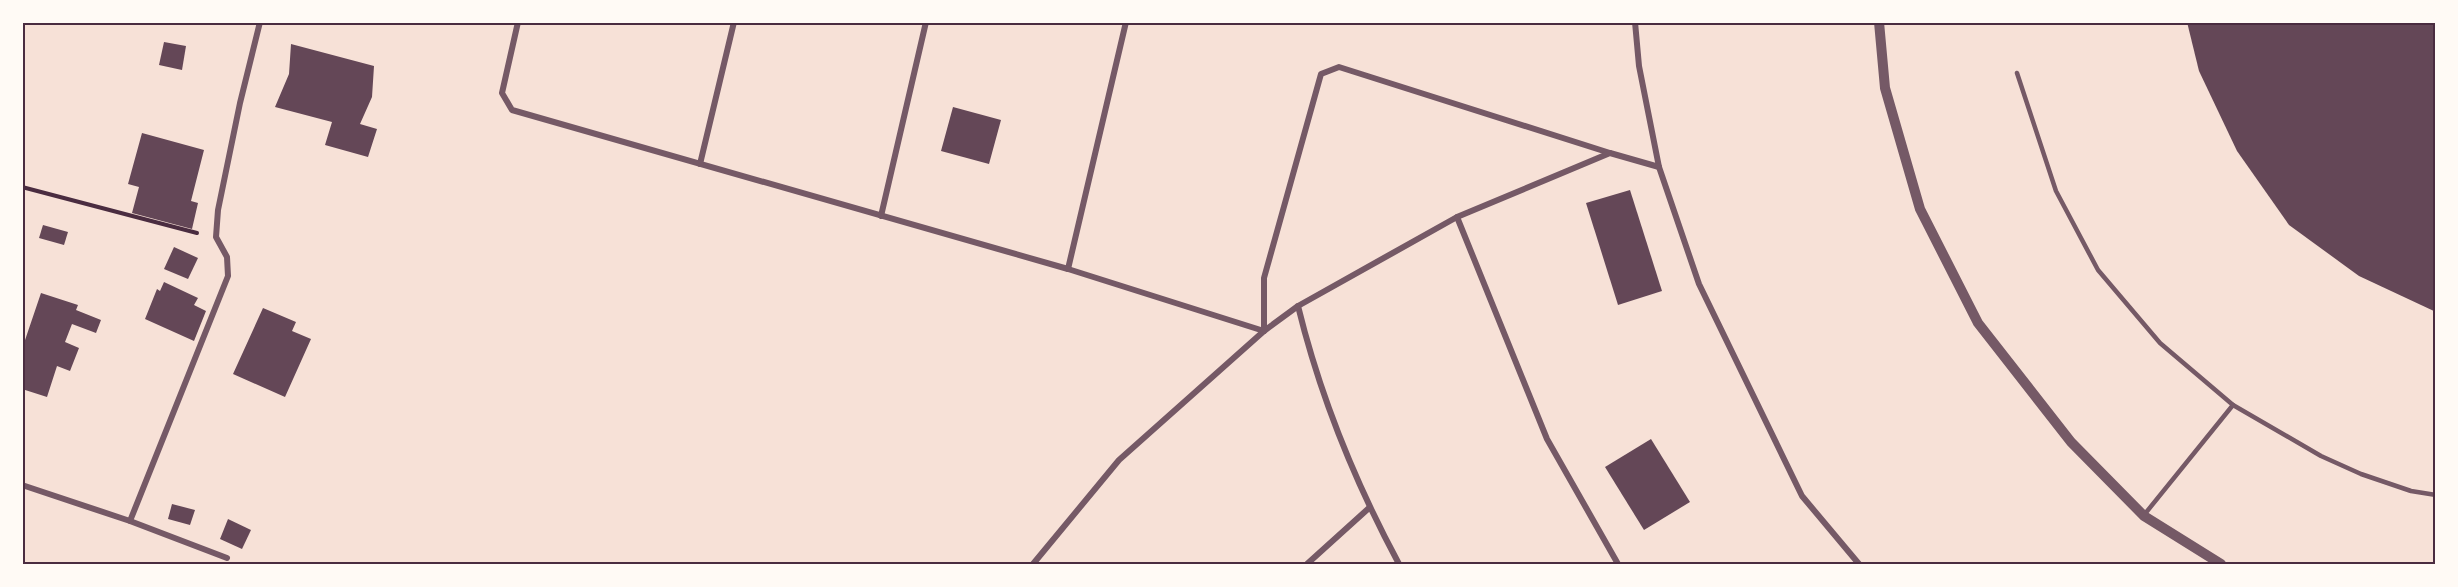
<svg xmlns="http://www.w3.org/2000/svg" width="2458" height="587" font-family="Barlow,sans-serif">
<rect width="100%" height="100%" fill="#f7e1d7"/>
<g fill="#644757">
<polygon points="2187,22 2436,22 2436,312 2359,276 2289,225 2237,151 2199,71"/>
<polygon points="164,42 186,46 182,70 159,65"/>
<polygon points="291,44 374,66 372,97 360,124 377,129 368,157 325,145 332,122 275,107 289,74"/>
<polygon points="953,107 1001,120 989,164 941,151"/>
<polygon points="142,133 204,150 191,201 198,203 192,229 132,213 139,187 128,184"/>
<polygon points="1630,190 1662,291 1618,305 1586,203"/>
<polygon points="43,225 68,232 64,245 39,238"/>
<polygon points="174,247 198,258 188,279 164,269"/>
<polygon points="164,282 198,298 194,305 206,311 194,341 145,319 157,289 160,291"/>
<polygon points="41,293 78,305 76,310 101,320 96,333 72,324 65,342 79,348 70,371 57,366 47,397 22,389 22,349"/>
<polygon points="263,308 296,322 292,331 311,339 285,397 233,374"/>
<polygon points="1651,439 1690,502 1644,530 1605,467"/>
<polygon points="172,504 195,510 190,525 168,519"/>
<polygon points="228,519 251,530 242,549 220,539"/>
</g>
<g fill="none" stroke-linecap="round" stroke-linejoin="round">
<polyline stroke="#4a2c40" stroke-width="4" points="22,187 197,233"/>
<g stroke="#755966" stroke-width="4.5">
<polyline points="2017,73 2056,191 2098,270 2160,343 2233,405 2321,456 2361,474 2411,491 2436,495"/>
<polyline points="2144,515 2233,405"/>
</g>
<g stroke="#755966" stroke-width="6">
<polyline points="518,22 502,93 512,110 1068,269 1264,331 1264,278 1321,74 1339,67 1610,153"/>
<polyline points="1635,22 1639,66 1659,167 1699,284 1802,496 1859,564"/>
<polyline points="700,164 734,22"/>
<polyline points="881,216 926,22"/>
<polyline points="1457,217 1547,439 1618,564"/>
<polyline points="1068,269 1126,22"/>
<path d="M1298 306C1320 396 1356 484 1399 564"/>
<polyline points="22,485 130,521 227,558"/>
<polyline points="130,521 228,276 227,257 216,237 218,210 240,103 260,22"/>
<polyline points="1033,564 1119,460 1264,331 1298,306 1457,217 1610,153 1659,167"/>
<polyline points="1307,564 1369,508"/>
</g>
<polyline stroke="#755966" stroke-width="10" points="1879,22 1885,88 1920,209 1978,323 2071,442 2144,516 2221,564"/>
</g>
<rect width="2458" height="587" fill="none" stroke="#fffaf5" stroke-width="48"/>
<rect x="24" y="24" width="2410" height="539" fill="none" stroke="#4a2c40" stroke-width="2"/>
</svg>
